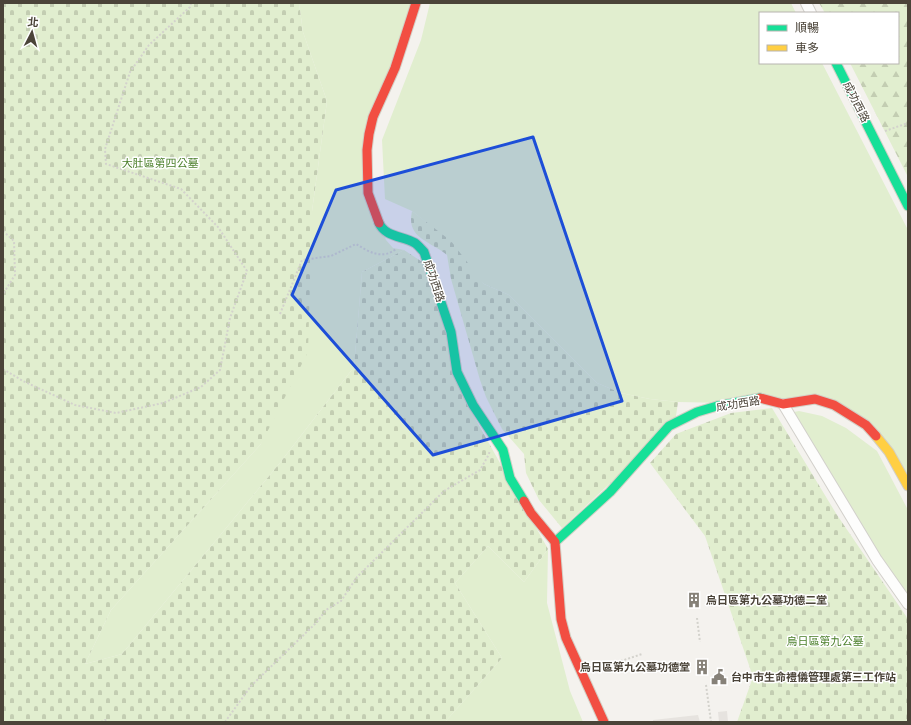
<svg xmlns="http://www.w3.org/2000/svg" width="911" height="725" font-family="Roboto,'Noto Sans TC',sans-serif">
<defs>
<pattern id="forest-firs" width="22" height="20" patternUnits="userSpaceOnUse"><rect width="22" height="20" fill="#e1eecf"/><path d="M5 1l3.5 6h-7zM16 11l3.5 6h-7z" fill="#c3cdb2"/></pattern>
<pattern id="cemetery-stones" width="16" height="16" patternUnits="userSpaceOnUse"><rect width="16" height="16" fill="#e1eecf"/><path d="M2 7V4a2 2 0 0 1 4 0v3zM10 15v-3a2 2 0 0 1 4 0v3z" fill="#c3cdb2"/></pattern>
</defs>
<rect width="100%" height="100%" fill="#f4f2ee"/>
<g fill="#e1eecf">
<polygon points="299,3 419,3 372,122 369,196 386,240 393,248 404,250 362,272 354,367 279,464 122,654 85,664 111,610 261,444 312,211 327,101 303,32"/>
<polygon points="430,3 791,3 796,13 760,13 760,63 822,63 908,230 908,480 884,438 829,405 678,402 650,399 621,393 597,383 509,295 484,284 427,223 412,211 385,199 382,140 421,40"/>
<polygon points="799,411 822,416 846,428 877,451 908,510 908,604 789,413"/>
<polygon points="488,546 524,582 548,549 547,603 570,691 583,722 445,722 502,658 455,583"/>
</g>
<polygon fill="url(#forest-firs)" points="819,3 908,3 908,177 850,63 898,63 898,13 825,13"/>
<g fill="url(#cemetery-stones)">
<polygon points="3,3 299,3 303,32 327,101 312,211 308,352 261,444 111,610 85,664 122,654 279,464 354,367 362,272 404,250 427,265 471,411 548,549 524,582 488,546 455,583 502,658 445,722 3,722"/>
<path d="M412 211 451 241 484 284 509 295 597 383 621 393 650 399 678 402 675 423 562 528 539 500 526 473 524 454 502 429 486 397 480 380 451 279 447 255C428 240 406 238 412 211Z"/>
<polygon points="772,408 837,515 908,619 908,722 737,722 753,677 705,536 650,463 676,434 731,413"/>
</g>
<g fill="#e6e3df">
<polygon points="727,711 728,722 719,722 718,712"/>
<polygon points="698,715 700,722 653,722 653,720"/>
</g>
<g fill="none" stroke-linecap="round" stroke-linejoin="round">
<defs>
<g id="street">
<polyline points="806,3 811,13"/>
<polyline points="783,404 877,560 908,604"/>
</g>
<g id="fast">
<polyline points="836,63 908,206"/>
<path d="M379 223C385 237 403 236 415 243 418 245 421 249 424 252L451 332 457 372 473 405 503 450 510 478 524 501"/>
<polyline points="555,542 610,492 669,426 697,412 717,406 760,398"/>
</g>
<polyline id="slow" points="876,436 889,452 908,486"/>
<g id="jam">
<polyline points="379,223 368,193 367,150 369,134 373,117 395,68 416,3"/>
<polyline points="760,398 783,404 815,399 834,405 866,425 876,436"/>
<polyline points="524,501 531,513 555,542 561,619 566,638 604,722"/>
</g>
</defs>
<use href="#street" stroke="#d2d0cb" stroke-width="12"/>
<use href="#fast" stroke="#d3cfc5" stroke-width="11"/>
<use href="#slow" stroke="#d3cfc5" stroke-width="11"/>
<use href="#jam" stroke="#d3cfc5" stroke-width="11"/>
<g stroke="#d3d2cc" stroke-width="2" stroke-dasharray="2 2" stroke-linecap="butt">
<polyline points="885,131 908,123"/>
<polyline points="3,231 14,241 15,275 3,294"/>
<path d="M280 314 302 260 331 256 356 244C369 252 382 260 396 249"/>
<polyline points="3,369 23,381 75,405 116,413 163,403 201,387 220,370 230,318 247,271 218,227 181,189 106,164 105,149 130,72 149,45 190,7 191,3"/>
<polyline points="697,618 700,642"/>
<polyline points="594,670 642,654"/>
<polyline points="706,685 711,722"/>
<polyline points="101,722 105,720 109,722"/>
<polyline points="225,722 251,686 317,622 326,610 341,601 357,577 444,491 480,470 488,456 490,451"/>
</g>
<use href="#street" stroke="#fdfdfc" stroke-width="10"/>
<use href="#fast" stroke="#16e098" stroke-width="9"/>
<use href="#slow" stroke="#ffcf43" stroke-width="9"/>
<use href="#jam" stroke="#f24e42" stroke-width="9"/>
</g>
<path fill="#1d4ed8" fill-opacity="0.2" stroke="#1d4ed8" stroke-width="3" stroke-linejoin="round" d="M533 137 622 401 433 455 292 295 336 190Z"/>
<defs>
<symbol id="building-bare" viewBox="-9 -9 18 18"><path d="M-4-6H4V6H1V3H-1V6H-4ZM-2.5-4.3h1.7v1.8h-1.7ZM.8-4.3h1.7v1.8H.8ZM-2.5-1h1.7V.8h-1.7ZM.8-1h1.7V.8H.8Z" fill="#868178" stroke="#fff" stroke-width="2.5" paint-order="stroke"/></symbol>
<symbol id="civic-bare" viewBox="-9 -9 18 18"><path d="M-.6-6.5H3V-4.5H.6V-3L4-1V1h2V6H-6V1h2V-1L-.6-3ZM-1.2 2.5V6h2.4V2.5Z" fill="#868178" stroke="#fff" stroke-width="2.5" paint-order="stroke"/></symbol>
</defs>
<g fill-rule="evenodd">
<use href="#building-bare" x="683" y="589" width="22" height="22"/>
<use href="#building-bare" x="691" y="656" width="22" height="22"/>
<use href="#civic-bare" x="708" y="666" width="22" height="22"/>
</g>
<g text-anchor="middle" dominant-baseline="central" stroke-width="3" stroke-linejoin="round" paint-order="stroke">
<g font-size="11" fill="#4b4439" stroke="#fff">
<text transform="translate(856 102) rotate(63)">成功西路</text>
<text transform="translate(434 281) rotate(72)">成功西路</text>
<text transform="translate(738 404) rotate(-9)">成功西路</text>
</g>
<g font-size="11" fill="#4a7f2a" stroke="#fff">
<text x="160" y="163">大肚區第四公墓</text>
<text x="825" y="641">烏日區第九公墓</text>
</g>
<g font-size="11" font-weight="bold" fill="#4b4439" stroke="#fff" text-anchor="start">
<text x="706" y="600">烏日區第九公墓功德二堂</text>
<text x="690" y="667" text-anchor="end">烏日區第九公墓功德堂</text>
<text x="731" y="677">台中市生命禮儀管理處第三工作站</text>
</g>
</g>
<rect width="911" height="725" fill="none" stroke="#4b4439" stroke-width="8"/>
<rect x="759" y="12" width="140" height="52" fill="#ffffff" stroke="#b7b4b0"/>
<rect x="767" y="25" width="20" height="6" fill="#16e098" stroke="#b7b4b0"/>
<text x="795" y="32" font-size="12" fill="#4b4439">順暢</text>
<rect x="767" y="45" width="20" height="6" fill="#ffcf43" stroke="#b7b4b0"/>
<text x="795" y="52" font-size="12" fill="#4b4439">車多</text>
<g transform="translate(32 32) rotate(6)" stroke="#ffffff" stroke-width="3" paint-order="stroke">
<path d="M0-3L7 15L0 10L-7 15Z" fill="#4b4439"/>
<text y="-6" font-size="11" font-weight="bold" text-anchor="middle" fill="#4b4439">北</text>
</g>
</svg>
